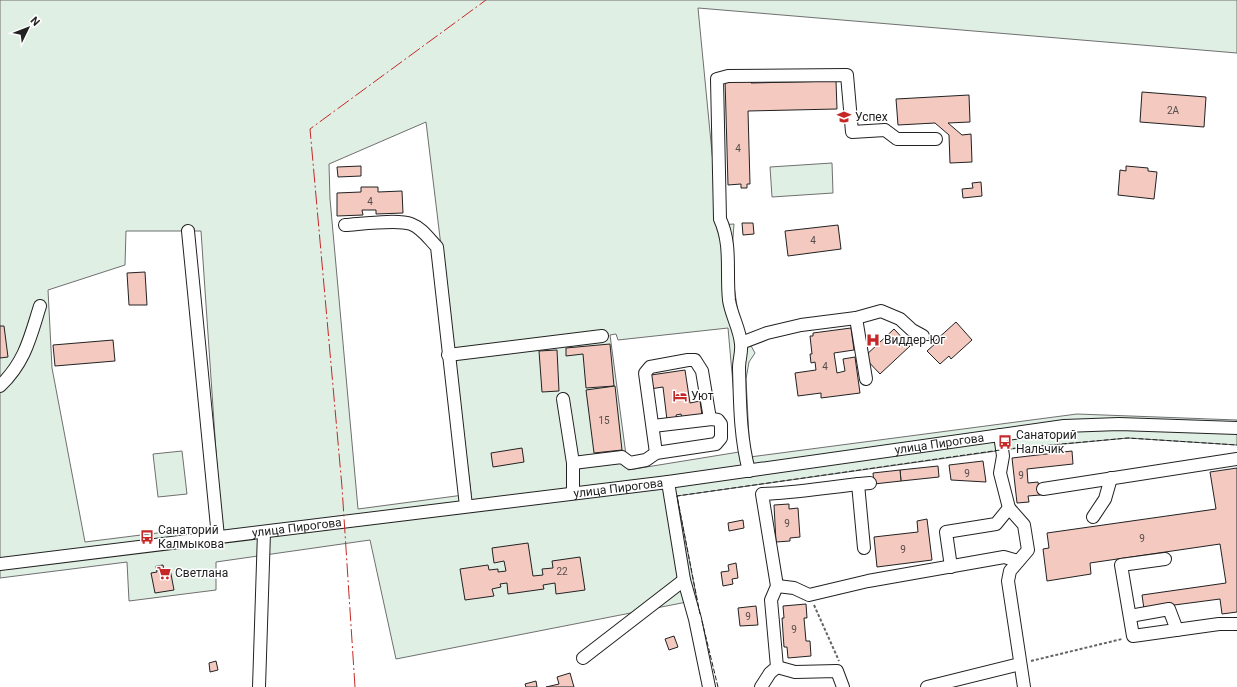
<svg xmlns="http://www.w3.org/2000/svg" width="1237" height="687" font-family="Roboto,sans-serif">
<rect width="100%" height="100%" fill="#fff"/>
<g fill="#e0efe3" stroke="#6f6f6f" fill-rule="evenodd">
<path d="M0 0H1237V53L698 8 719 225 734 224 731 266 740 326 755 353 749 362 746 379 750 457 1077 414 1237 420V445L1128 438 1011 449 677 496 697 600 396 659 370 540 216 562V590L129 601 127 562 0 578ZM426 122 471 494 358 509 330 199 329 164ZM126 231H201L221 525 85 542 52 368 48 290 125 265ZM728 328 739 452 628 470 610 335 616 334 618 340Z"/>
<polygon points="832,163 833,193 772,197 770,167"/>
<polygon points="182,451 187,494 158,497 153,454"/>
</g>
<g fill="#f3c9c0" stroke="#222">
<polygon points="751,78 751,83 836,81 837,109 748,111 750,184 747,184 747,188 741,188 741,184 728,185 725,79"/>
<polygon points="1142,92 1206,97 1204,127 1140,122"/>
<polygon points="969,95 970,122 948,123 962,135 971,134 972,162 950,163 949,135 935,123 898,125 896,99"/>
<polygon points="361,166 361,176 338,177 337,167"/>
<polygon points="1126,166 1148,168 1148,171 1157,172 1154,199 1118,195 1120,170 1126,171"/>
<polygon points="981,182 982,196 963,198 962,189 973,188 972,183"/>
<polygon points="361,187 378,187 378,192 402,191 403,213 376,214 376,210 362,210 363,215 337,216 337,193 361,192"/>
<polygon points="742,223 753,223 754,234 743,235"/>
<polygon points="838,225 841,249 788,256 785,231"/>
<polygon points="145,272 147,305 129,305 127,273"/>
<polygon points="956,322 972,340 951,359 949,356 940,364 927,351 936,343 935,341"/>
<polygon points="0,326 4,326 8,357 0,358"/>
<polygon points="851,328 854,350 834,353 837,373 845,371 843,359 855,357 860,393 821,398 821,393 798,396 795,373 816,370 815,362 811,363 810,354 812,354 810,336 813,336 813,333"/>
<polygon points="894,329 910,346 880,374 864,357"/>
<polygon points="113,340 115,361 55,366 53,345"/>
<polygon points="610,344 614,386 586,388 583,354 566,356 566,348"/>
<polygon points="557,350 559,391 542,392 539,351"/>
<polygon points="685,370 690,403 700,401 702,415 682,418 681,414 676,415 677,418 667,420 663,387 650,389 651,375"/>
<polygon points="615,386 622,450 594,453 586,390"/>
<polygon points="522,448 524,462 493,467 491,453"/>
<polygon points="1072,451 1073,464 1027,469 1028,483 1038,482 1040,495 1028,496 1029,502 1017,503 1012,458"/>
<polygon points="983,461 986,482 951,480 949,465"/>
<polygon points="938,466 939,477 901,481 900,470"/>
<polygon points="1237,468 1237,612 1222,614 1220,599 1144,609 1142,595 1226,583 1220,544 1090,563 1091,574 1047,581 1043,549 1049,548 1047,533 1216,509 1210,472"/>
<polygon points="900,470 901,481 874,484 873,473"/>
<polygon points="789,504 789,509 798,508 800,537 790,538 790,541 776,542 774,505"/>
<polygon points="927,519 932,560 877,567 874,537 918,532 917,521"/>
<polygon points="743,520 744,528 729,531 728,523"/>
<polygon points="528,543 533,576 543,575 542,569 553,568 552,561 580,557 585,590 556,594 555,583 543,585 544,589 508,594 507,583 500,584 501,587 492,589 494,596 465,600 460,569 488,565 489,570 498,569 498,572 506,571 504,561 494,563 492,548"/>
<polygon points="736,563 738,578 732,579 733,584 723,586 721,572 729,571 728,565"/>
<polygon points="163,565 164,570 170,569 174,590 155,593 151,573 157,572 156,566"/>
<polygon points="806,604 807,618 804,618 806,641 810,641 811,656 788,658 787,647 784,647 782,618 784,618 783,606"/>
<polygon points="756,606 758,625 740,626 738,608"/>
<polygon points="674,636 678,647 669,650 665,639"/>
<polygon points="216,661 218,670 210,672 209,663"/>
<polygon points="570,673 574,687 546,687 559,684 557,677"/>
<polygon points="536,681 537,687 526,687 525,684"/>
</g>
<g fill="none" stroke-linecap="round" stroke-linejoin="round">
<defs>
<g id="minor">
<path d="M345 225C361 224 398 219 411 224 422 228 429 239 437 247L466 506"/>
<polyline points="188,231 218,537"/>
<polyline points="856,318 866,379"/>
<polyline points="741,343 767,333 801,325 856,318 881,311 900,319 912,330 923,336"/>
<polyline points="448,355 602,336"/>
<path d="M0 386C25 362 30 338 40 306"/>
<polyline points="563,399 573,463 573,493"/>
<polyline points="1000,435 1003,456 1000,473 1009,508 1024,525 1028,550 1010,571 1008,581 1024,687"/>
<polyline points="656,453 645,373 650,367 688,360 695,360 702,371 710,419"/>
<polyline points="573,463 622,457 630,463 646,460 656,453 716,444 721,438 721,424 718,420 712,419 653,426"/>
<path d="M749 471C740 437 740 403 739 368 739 360 742 352 741 344 740 329 731 315 729 300 726 272 732 245 720 219L717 79 728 76 847 75 852 132 885 130 897 139H936"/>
<polyline points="668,482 684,580 695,619 709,687"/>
<polyline points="858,484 864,548"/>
<polyline points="1043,489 1237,459"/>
<polyline points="1093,517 1105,499 1111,478"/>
<polyline points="1165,559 1121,565 1133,636 1219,624 1237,624"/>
<path id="s1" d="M0 564 668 482 1064 426 1119 424 1237 428"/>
<polyline points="951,567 946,532 996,524 1009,508"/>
<polyline points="777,586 794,588 809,595 868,581 1004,557 1018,561"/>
<polyline points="1130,616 1169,609 1177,630"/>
<polyline points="583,658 684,580"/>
<polyline points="777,667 795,672 837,671 843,687"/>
<polyline points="259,687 264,532"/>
<path d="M761 687 770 673 777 667 771 600 777 586 762 494C798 493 834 486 870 483"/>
<polyline points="927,687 1020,664"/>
</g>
</defs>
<use href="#minor" stroke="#222" stroke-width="14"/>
<g stroke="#646464" stroke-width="2" stroke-dasharray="3 2" stroke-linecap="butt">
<polyline points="814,605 839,661"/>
<polyline points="1031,661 1122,639"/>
</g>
<use href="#minor" stroke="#fff" stroke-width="12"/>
<g stroke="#222" stroke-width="1" stroke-dasharray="5 2" stroke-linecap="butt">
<polyline points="1006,449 1128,438 1237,445"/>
<polyline points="700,614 677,496 1000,450"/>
<polyline points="702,621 718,687"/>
</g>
<polyline stroke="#c62828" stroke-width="1" stroke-dasharray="14 3 2 3" stroke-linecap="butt" points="355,687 342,487 310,129 486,0"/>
</g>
<defs>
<symbol id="school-bare" viewBox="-9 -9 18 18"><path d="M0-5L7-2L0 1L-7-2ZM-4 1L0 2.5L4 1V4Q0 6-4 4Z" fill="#c62828" stroke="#fff" stroke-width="2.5" paint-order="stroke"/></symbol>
<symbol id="hospital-bare" viewBox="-9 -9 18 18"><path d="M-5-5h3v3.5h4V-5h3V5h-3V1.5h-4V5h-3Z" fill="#c62828" stroke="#fff" stroke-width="2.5" paint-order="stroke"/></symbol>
<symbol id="hotel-bare" viewBox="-9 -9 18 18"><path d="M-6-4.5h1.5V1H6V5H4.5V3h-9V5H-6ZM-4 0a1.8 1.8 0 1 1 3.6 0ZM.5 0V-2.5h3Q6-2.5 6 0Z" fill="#c62828" stroke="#fff" stroke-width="2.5" paint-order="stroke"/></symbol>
<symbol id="bus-bare" viewBox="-9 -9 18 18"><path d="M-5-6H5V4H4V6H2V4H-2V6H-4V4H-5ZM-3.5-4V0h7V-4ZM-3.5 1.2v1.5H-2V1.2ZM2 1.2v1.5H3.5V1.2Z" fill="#c62828" stroke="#fff" stroke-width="2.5" paint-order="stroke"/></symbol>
<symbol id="supermarket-bare" viewBox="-9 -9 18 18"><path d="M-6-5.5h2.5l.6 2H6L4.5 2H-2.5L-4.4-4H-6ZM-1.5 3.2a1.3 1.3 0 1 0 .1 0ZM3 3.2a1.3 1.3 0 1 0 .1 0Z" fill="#c62828" stroke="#fff" stroke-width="2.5" paint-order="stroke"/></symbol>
</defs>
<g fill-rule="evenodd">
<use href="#school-bare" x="834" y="107" width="20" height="20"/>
<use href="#hospital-bare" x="863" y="330" width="20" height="20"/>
<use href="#hotel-bare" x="670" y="386" width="20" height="20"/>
<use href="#bus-bare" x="995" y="432" width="20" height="20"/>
<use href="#bus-bare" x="137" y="527" width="20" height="20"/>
<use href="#supermarket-bare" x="154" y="563" width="20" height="20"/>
</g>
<g text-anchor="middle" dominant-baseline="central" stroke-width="3" stroke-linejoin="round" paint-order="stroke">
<g font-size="10" fill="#564c4a">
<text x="1173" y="110">2А</text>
<text x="738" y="148">4</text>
<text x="370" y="201">4</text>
<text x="813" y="240">4</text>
<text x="825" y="366">4</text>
<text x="604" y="420">15</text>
<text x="967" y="473">9</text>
<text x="1021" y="475">9</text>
<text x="787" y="523">9</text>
<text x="1142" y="538">9</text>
<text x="903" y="549">9</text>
<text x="562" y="571">22</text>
<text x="748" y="616">9</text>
<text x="794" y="629">9</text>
</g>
<g font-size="12" fill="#222" stroke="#fff" text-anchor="start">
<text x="855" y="117">Успех</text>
<text x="884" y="340">Виддер-Юг</text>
<text x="691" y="396">Уют</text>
<text x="1016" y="435">Санаторий<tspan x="1016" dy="14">Нальчик</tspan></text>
<text x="158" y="530">Санаторий<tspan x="158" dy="14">Калмыкова</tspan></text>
<text x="175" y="573">Светлана</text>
</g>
<g font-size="12" fill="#222" stroke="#fff">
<text stroke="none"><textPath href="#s1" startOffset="947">улица Пирогова</textPath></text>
<text stroke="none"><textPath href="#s1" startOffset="623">улица Пирогова</textPath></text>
<text stroke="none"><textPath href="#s1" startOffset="299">улица Пирогова</textPath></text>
</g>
</g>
<g transform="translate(28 28) rotate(47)" stroke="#ffffff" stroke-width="3" paint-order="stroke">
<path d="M0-3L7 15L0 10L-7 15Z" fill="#222222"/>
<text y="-6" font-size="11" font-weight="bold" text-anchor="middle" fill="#222222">N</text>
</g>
</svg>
